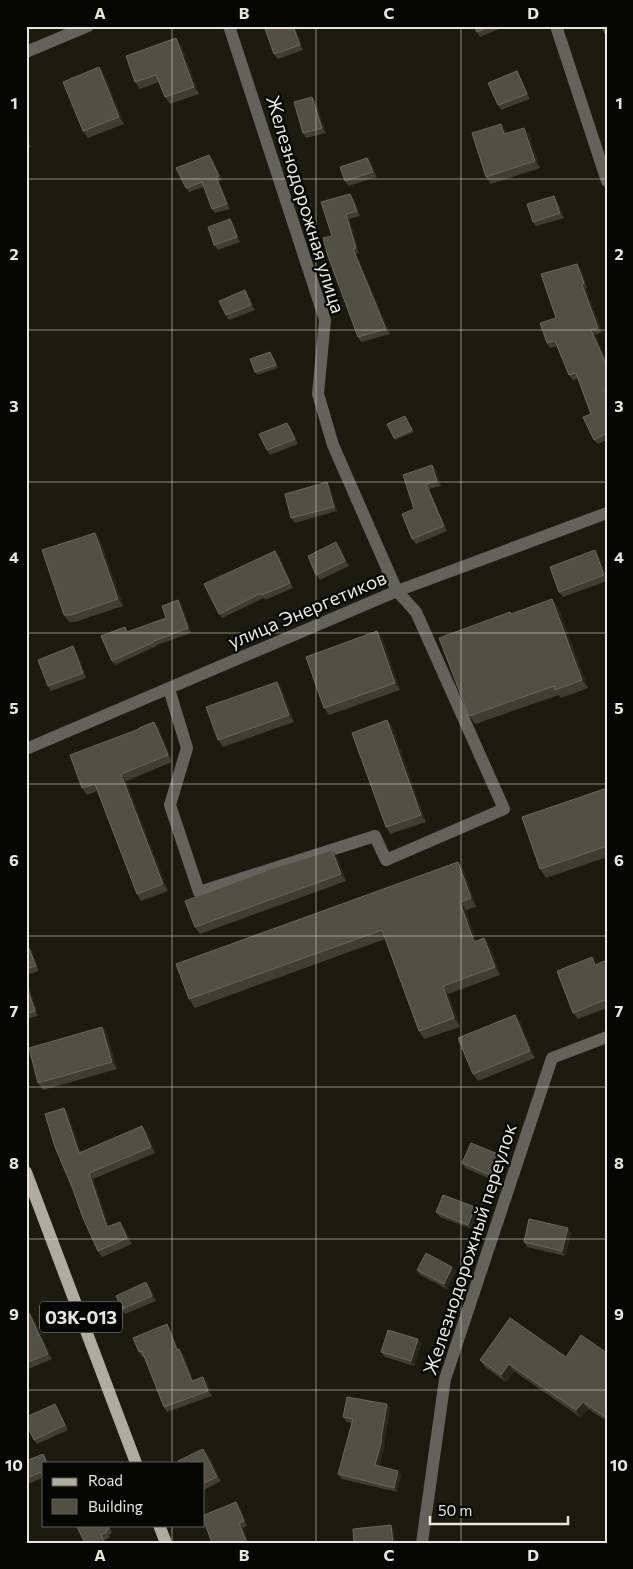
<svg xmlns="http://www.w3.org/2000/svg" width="633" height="1569" font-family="Commissioner,sans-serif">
<rect width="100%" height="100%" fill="#1c1b0f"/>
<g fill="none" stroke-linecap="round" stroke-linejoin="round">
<g stroke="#63635c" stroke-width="12">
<polyline points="556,26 607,181"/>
<polyline points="26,52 88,26"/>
<polyline points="169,689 187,748 170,805 199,892 375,836 386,860 504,809 416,612 397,591 333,445 318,394 325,320 229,26"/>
<polyline points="26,749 397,591 607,513"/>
<polyline points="422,1543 445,1379 552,1058 607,1037"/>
</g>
<g stroke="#adac9f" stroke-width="12">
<polyline points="26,1172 136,1463"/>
<polyline points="159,1525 166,1543"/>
</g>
</g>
<g fill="#403e32">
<polygon points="264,26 294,26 303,50 278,59 274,54"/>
<polygon points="474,26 506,26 480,37"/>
<polygon points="181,45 199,94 170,104 165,97 159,82 140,89 135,82"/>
<polygon points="99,67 104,74 124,124 88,138 83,131"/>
<polygon points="517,71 520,76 530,99 501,110 498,105"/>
<polygon points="312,97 316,102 326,133 306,138 303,133"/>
<polygon points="506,131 506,133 529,135 540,168 491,184 486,177"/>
<polygon points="26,135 31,147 26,149"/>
<polygon points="209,155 212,159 222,180 219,181 230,209 215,213 212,209 204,187 189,192 186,188"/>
<polygon points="367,158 371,162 377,177 348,186 345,181"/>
<polygon points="350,194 354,199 360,216 349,219 359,253 356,254 390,334 361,342 358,337 332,236"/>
<polygon points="557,201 564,218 536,226 533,222"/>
<polygon points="230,219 234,224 240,242 218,250 214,245"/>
<polygon points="581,269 587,288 586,289 602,332 595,335 607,363 607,440 598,444 594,440 591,414 578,379 573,380 569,375 557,346 550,348 547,343 556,318"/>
<polygon points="245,290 248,295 255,310 229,320 226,315"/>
<polygon points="271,354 278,368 257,375 255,372"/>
<polygon points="406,419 414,432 395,440 394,438"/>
<polygon points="290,427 298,444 270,455 267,450"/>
<polygon points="432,465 436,470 441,486 429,489 447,531 416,544 412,539 414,509"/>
<polygon points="330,487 337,511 295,523 291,518"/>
<polygon points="100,540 123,606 75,622 69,622 64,615"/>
<polygon points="340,547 349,566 320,580 316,575"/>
<polygon points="598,555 607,578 607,581 563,597 559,592"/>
<polygon points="279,556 293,588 265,600 264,598 222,618 219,614"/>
<polygon points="178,600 181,604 191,633 157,645 157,646 115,665 112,661 128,632 166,618"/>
<polygon points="558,607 588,688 561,698 559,695 475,724 469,716 512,614"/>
<polygon points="377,631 382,638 400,690 329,715 324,708"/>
<polygon points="76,651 86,678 51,691 48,686"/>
<polygon points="277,682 282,689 294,722 223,747 218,740"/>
<polygon points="26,699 29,705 26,706"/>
<polygon points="387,720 392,727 426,822 390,834 386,827"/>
<polygon points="154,722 159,728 172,762 126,781 168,891 141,901 137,894 97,791 87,795 82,788 139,729"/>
<polygon points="607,788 607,857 546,878 540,869"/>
<polygon points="332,850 337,857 346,881 200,934 195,927"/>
<polygon points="458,862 464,871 476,907 466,910 476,941 490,946 500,975 448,994 460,1027 424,1039 419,1031 385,939 195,1008 189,999"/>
<polygon points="26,947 32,951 39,971 26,975"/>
<polygon points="607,960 607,1008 578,1019 573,1013 597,964"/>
<polygon points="26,978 38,1016 26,1019"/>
<polygon points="515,1015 520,1022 535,1058 478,1081 473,1074"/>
<polygon points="102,1027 107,1034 117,1069 43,1090 38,1083"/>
<polygon points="64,1108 68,1114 81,1153 147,1132 155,1153 93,1179 109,1227 124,1228 132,1244 102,1257 98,1251"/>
<polygon points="502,1159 493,1180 465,1168 462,1163"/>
<polygon points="475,1207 479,1211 472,1229 440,1217 436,1212"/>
<polygon points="568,1228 571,1233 565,1256 527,1247 524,1242"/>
<polygon points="417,1270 456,1271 447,1289 420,1275"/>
<polygon points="150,1287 156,1301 125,1314 122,1309"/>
<polygon points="29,1313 33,1318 52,1359 26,1370 26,1315"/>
<polygon points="167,1324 170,1329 178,1349 183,1354 193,1380 207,1381 212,1396 167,1412 164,1407 144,1357 142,1357 139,1352"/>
<polygon points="418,1339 421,1344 414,1366 385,1357 381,1352"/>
<polygon points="607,1353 607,1421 588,1409 580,1417 514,1371 506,1382 485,1367 480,1360 566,1357"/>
<polygon points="55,1404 58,1409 68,1430 37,1444 34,1440"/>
<polygon points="387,1404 390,1408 384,1443 385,1445 379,1466 398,1471 401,1476 397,1492 342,1479 338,1474 352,1423 347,1422 343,1417"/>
<polygon points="207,1453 221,1481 204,1490 204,1463"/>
<polygon points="43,1454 46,1459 44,1463 44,1477 26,1485 26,1461"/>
<polygon points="240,1507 247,1526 212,1543"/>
<polygon points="76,1525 108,1525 112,1533 109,1535 110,1537 105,1540"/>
</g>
<g fill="#2a281c">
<polygon points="293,26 294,26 303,50 300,45"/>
<polygon points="176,38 181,45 199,94 194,87"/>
<polygon points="99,67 104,74 124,124 119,117"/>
<polygon points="517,71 520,76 530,99 527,94"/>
<polygon points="312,97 316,102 326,133 322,128"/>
<polygon points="501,124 506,131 509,141 504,134"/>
<polygon points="524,128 529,135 540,168 535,161"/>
<polygon points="26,135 31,147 26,139"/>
<polygon points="209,155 212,159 222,180 219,176"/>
<polygon points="367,158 371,162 377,177 373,172"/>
<polygon points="216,177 219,181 230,209 227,204"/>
<polygon points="350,194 354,199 360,216 357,211"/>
<polygon points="554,196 557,201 564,218 560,213"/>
<polygon points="346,214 349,219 359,253 356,248"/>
<polygon points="230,219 234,224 240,242 237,237"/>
<polygon points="353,249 356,254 390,334 386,329"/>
<polygon points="577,264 581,269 587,288 584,283"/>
<polygon points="582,284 586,289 602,332 598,328"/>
<polygon points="245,290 248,295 255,310 251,305"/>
<polygon points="591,330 595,335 607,363 607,366"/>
<polygon points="287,423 290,427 298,444 295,439"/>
<polygon points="432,465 436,470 441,486 437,481"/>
<polygon points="327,482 330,487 337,511 334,507"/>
<polygon points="426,484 429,489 447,531 444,526"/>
<polygon points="95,533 100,540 123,606 118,599"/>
<polygon points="336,542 340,547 349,566 345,561"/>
<polygon points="595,550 598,555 607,579 604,575"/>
<polygon points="275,551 279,556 293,588 290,583"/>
<polygon points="552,599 558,607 588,688 582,680"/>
<polygon points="178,600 181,604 191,633 188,628"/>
<polygon points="377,631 382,638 400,690 395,683"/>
<polygon points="73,646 76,651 86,678 83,673"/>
<polygon points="277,682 282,689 294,722 289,715"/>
<polygon points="387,720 392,727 426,822 421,815"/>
<polygon points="154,722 159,728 172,762 168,755"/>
<polygon points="121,774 126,781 168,891 163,884"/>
<polygon points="332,850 337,857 346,881 341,874"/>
<polygon points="458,862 464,871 476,907 471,898"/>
<polygon points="460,902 466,910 479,950 474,942"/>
<polygon points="484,938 490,946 500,975 495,967"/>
<polygon points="28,946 32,951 39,971 36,966"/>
<polygon points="26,978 38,1016 35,1011 26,984"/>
<polygon points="443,986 448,994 460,1027 454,1018"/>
<polygon points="515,1015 520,1022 535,1058 530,1051"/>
<polygon points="102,1027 107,1034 117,1069 112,1062"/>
<polygon points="64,1108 68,1114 83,1159 79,1153"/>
<polygon points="142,1126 147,1132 155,1153 151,1147"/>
<polygon points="498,1154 502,1159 493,1180 490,1175"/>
<polygon points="89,1173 93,1179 112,1234 107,1227"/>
<polygon points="475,1207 479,1211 472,1229 468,1225"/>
<polygon points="120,1222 124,1228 132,1244 127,1238"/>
<polygon points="568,1228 571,1233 565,1256 562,1251"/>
<polygon points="452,1267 456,1271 447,1289 444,1284"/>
<polygon points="146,1282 150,1287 156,1301 152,1296"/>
<polygon points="29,1313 33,1318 52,1359 48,1354"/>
<polygon points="167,1324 170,1329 181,1355 177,1350"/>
<polygon points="418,1339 421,1344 414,1366 411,1361"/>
<polygon points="179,1349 183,1354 195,1385 192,1381"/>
<polygon points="509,1364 514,1371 506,1382 501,1375"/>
<polygon points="203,1377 207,1381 212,1396 208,1391"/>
<polygon points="583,1402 588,1409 580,1417 576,1410"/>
<polygon points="55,1404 58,1409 68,1430 65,1425"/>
<polygon points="387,1404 390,1408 384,1443 385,1445 378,1470 375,1465 381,1439"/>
<polygon points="203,1449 207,1453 221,1481 217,1477"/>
<polygon points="398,1471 401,1476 397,1492 394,1488"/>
<polygon points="236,1502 240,1507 247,1526 244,1521"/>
<polygon points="239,1523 243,1528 249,1543 247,1543"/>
<polygon points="391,1525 394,1530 396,1543 393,1543"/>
</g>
<g fill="#525045" stroke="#69685d">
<polygon points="264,26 293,26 300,45 274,54"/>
<polygon points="474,26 491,26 477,32"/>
<polygon points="602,26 607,26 607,38"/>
<polygon points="176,38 194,87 165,97 156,75 135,82 126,56"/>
<polygon points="99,67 119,117 83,131 63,82"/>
<polygon points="517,71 527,94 498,105 488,83"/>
<polygon points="312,97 322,128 303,133 294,102"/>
<polygon points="501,124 504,134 524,128 535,161 486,177 472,133"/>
<polygon points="209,155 219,176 216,177 227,204 212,209 202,182 186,188 176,168"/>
<polygon points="367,158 373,172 345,181 340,167"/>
<polygon points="350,194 357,211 346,214 356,248 353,249 386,329 358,337 328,256 323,238 332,236 321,202"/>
<polygon points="554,196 560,213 533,222 527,204"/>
<polygon points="230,219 237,237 214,245 208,227"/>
<polygon points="577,264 584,283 582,284 598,328 591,330 607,366 607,388 603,389 607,397 607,433 594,440 583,417 591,414 576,373 569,375 555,341 547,343 540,323 556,318 541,274"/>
<polygon points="245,290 251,305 226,315 219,301"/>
<polygon points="270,352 276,365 255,372 250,359"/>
<polygon points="405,416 412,430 394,438 387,424"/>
<polygon points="287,423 295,439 267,450 259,434"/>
<polygon points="432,465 437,481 426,484 444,526 412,539 402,514 414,509 403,475"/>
<polygon points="327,482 334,507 291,518 285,494"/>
<polygon points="95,533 118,599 71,615 64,615 42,550"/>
<polygon points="336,542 345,561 316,575 308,556"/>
<polygon points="595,550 604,575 559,592 550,567"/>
<polygon points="275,551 290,583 262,595 261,593 219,614 204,584"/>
<polygon points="552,599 582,680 555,690 554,686 469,716 439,638 510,612 511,614"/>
<polygon points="178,600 188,628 154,641 154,642 112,661 101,636 125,627 127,632 166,618 162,606"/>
<polygon points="377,631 395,683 324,708 306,657"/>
<polygon points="73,646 83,673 48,686 38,660"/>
<polygon points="277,682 289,715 218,740 206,707"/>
<polygon points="387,720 421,815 386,827 352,733"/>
<polygon points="154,722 168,755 121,774 163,884 137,894 95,784 82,788 70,755 139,729 139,728"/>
<polygon points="607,788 607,846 540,869 522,817"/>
<polygon points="332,850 341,874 195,927 185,901 276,867"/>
<polygon points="458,862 471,898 460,902 474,942 484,938 495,967 443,986 454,1018 419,1031 382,930 189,999 176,964"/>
<polygon points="28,946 36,966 26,969 26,947"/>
<polygon points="592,957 595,965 607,960 607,999 573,1013 557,971"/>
<polygon points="26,984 35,1011 26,1014"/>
<polygon points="515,1015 530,1051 473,1074 458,1038"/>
<polygon points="102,1027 112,1062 38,1083 29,1048"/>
<polygon points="64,1108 79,1153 142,1126 151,1147 89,1173 107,1227 120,1222 127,1238 98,1251 83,1218 72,1187 55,1147 45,1114"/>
<polygon points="471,1143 498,1154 490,1175 462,1163"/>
<polygon points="443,1195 475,1207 468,1225 436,1212"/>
<polygon points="529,1219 568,1228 562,1251 524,1242"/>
<polygon points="426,1253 452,1267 444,1284 417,1270"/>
<polygon points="146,1282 152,1296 122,1309 116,1296"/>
<polygon points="29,1313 48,1354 26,1363 26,1315"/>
<polygon points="510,1318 566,1357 581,1335 607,1353 607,1418 583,1402 576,1410 509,1364 501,1375 480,1360"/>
<polygon points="167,1324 177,1350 179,1349 192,1381 203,1377 208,1391 164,1407 142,1351 139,1352 133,1338"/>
<polygon points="388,1330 418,1339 411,1361 381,1352"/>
<polygon points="347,1397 387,1404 381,1439 382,1440 375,1465 398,1471 394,1488 338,1474 353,1419 343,1417"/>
<polygon points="55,1404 65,1425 34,1440 26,1423 26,1417"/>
<polygon points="203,1449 217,1477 204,1483 204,1463 179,1463 178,1461"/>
<polygon points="43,1454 47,1463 44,1463 44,1471 26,1478 26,1461"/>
<polygon points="236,1502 244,1521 239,1523 247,1543 212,1543 204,1521 204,1515"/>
<polygon points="76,1525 107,1525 109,1529 106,1530 107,1532 101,1535 105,1543 85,1543"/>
<polygon points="391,1525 393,1543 354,1543 353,1529"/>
</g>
<path fill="none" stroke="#e8e7df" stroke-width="1" stroke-opacity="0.55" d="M172 26V1463M316 26V1543M461 26V1543M26 179H607M26 330H607M26 482H607M26 633H607M26 784H607M26 936H607M26 1087H607M26 1239H607M26 1390H607M172 1525V1543"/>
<g text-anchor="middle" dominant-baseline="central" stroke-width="4.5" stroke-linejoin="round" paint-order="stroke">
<rect fill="#060603" stroke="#a4a49d" stroke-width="1" x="40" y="1301.5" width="82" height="31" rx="4"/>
<g font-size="18" font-weight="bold" fill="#e8e7df">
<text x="81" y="1317">03К-013</text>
</g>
<g font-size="19" fill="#e8e7df" stroke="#060603">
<text transform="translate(306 204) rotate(73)">Железнодорожная улица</text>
<text transform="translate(307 609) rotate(-23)">улица Энергетиков</text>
<text transform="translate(469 1249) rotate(-72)">Железнодорожный переулок</text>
</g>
</g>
<rect width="633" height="1569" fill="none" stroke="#060603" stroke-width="55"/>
<rect x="42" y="1462" width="162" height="65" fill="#060603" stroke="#60605b"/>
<rect x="52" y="1478" width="25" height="8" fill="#adac9f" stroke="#60605b"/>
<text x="88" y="1486" font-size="15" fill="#e8e7df">Road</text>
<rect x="52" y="1499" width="25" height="15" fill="#525045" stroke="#60605b"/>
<text x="88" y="1512" font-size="15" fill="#e8e7df">Building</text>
<path d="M430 1516v8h138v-8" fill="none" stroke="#e8e7df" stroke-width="2.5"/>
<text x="438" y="1516" font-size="15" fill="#e8e7df" stroke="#060603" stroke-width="4" paint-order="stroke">50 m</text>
<rect x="28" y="28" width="578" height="1514" fill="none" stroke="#e8e7df" stroke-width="2"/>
<g font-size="16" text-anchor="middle" font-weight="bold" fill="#e8e7df">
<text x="100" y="19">A</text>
<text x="244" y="19">B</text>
<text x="389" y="19">C</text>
<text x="533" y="19">D</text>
<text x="14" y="109">1</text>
<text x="619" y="109">1</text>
<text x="14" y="260">2</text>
<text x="619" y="260">2</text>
<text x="14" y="412">3</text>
<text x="619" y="412">3</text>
<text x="14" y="563">4</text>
<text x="619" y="563">4</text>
<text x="14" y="714">5</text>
<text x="619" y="714">5</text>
<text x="14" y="866">6</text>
<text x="619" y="866">6</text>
<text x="14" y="1017">7</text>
<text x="619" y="1017">7</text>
<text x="14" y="1169">8</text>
<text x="619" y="1169">8</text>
<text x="14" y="1320">9</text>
<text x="619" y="1320">9</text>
<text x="14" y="1471">10</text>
<text x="619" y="1471">10</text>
<text x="100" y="1561">A</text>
<text x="244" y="1561">B</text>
<text x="389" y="1561">C</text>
<text x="533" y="1561">D</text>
</g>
</svg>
